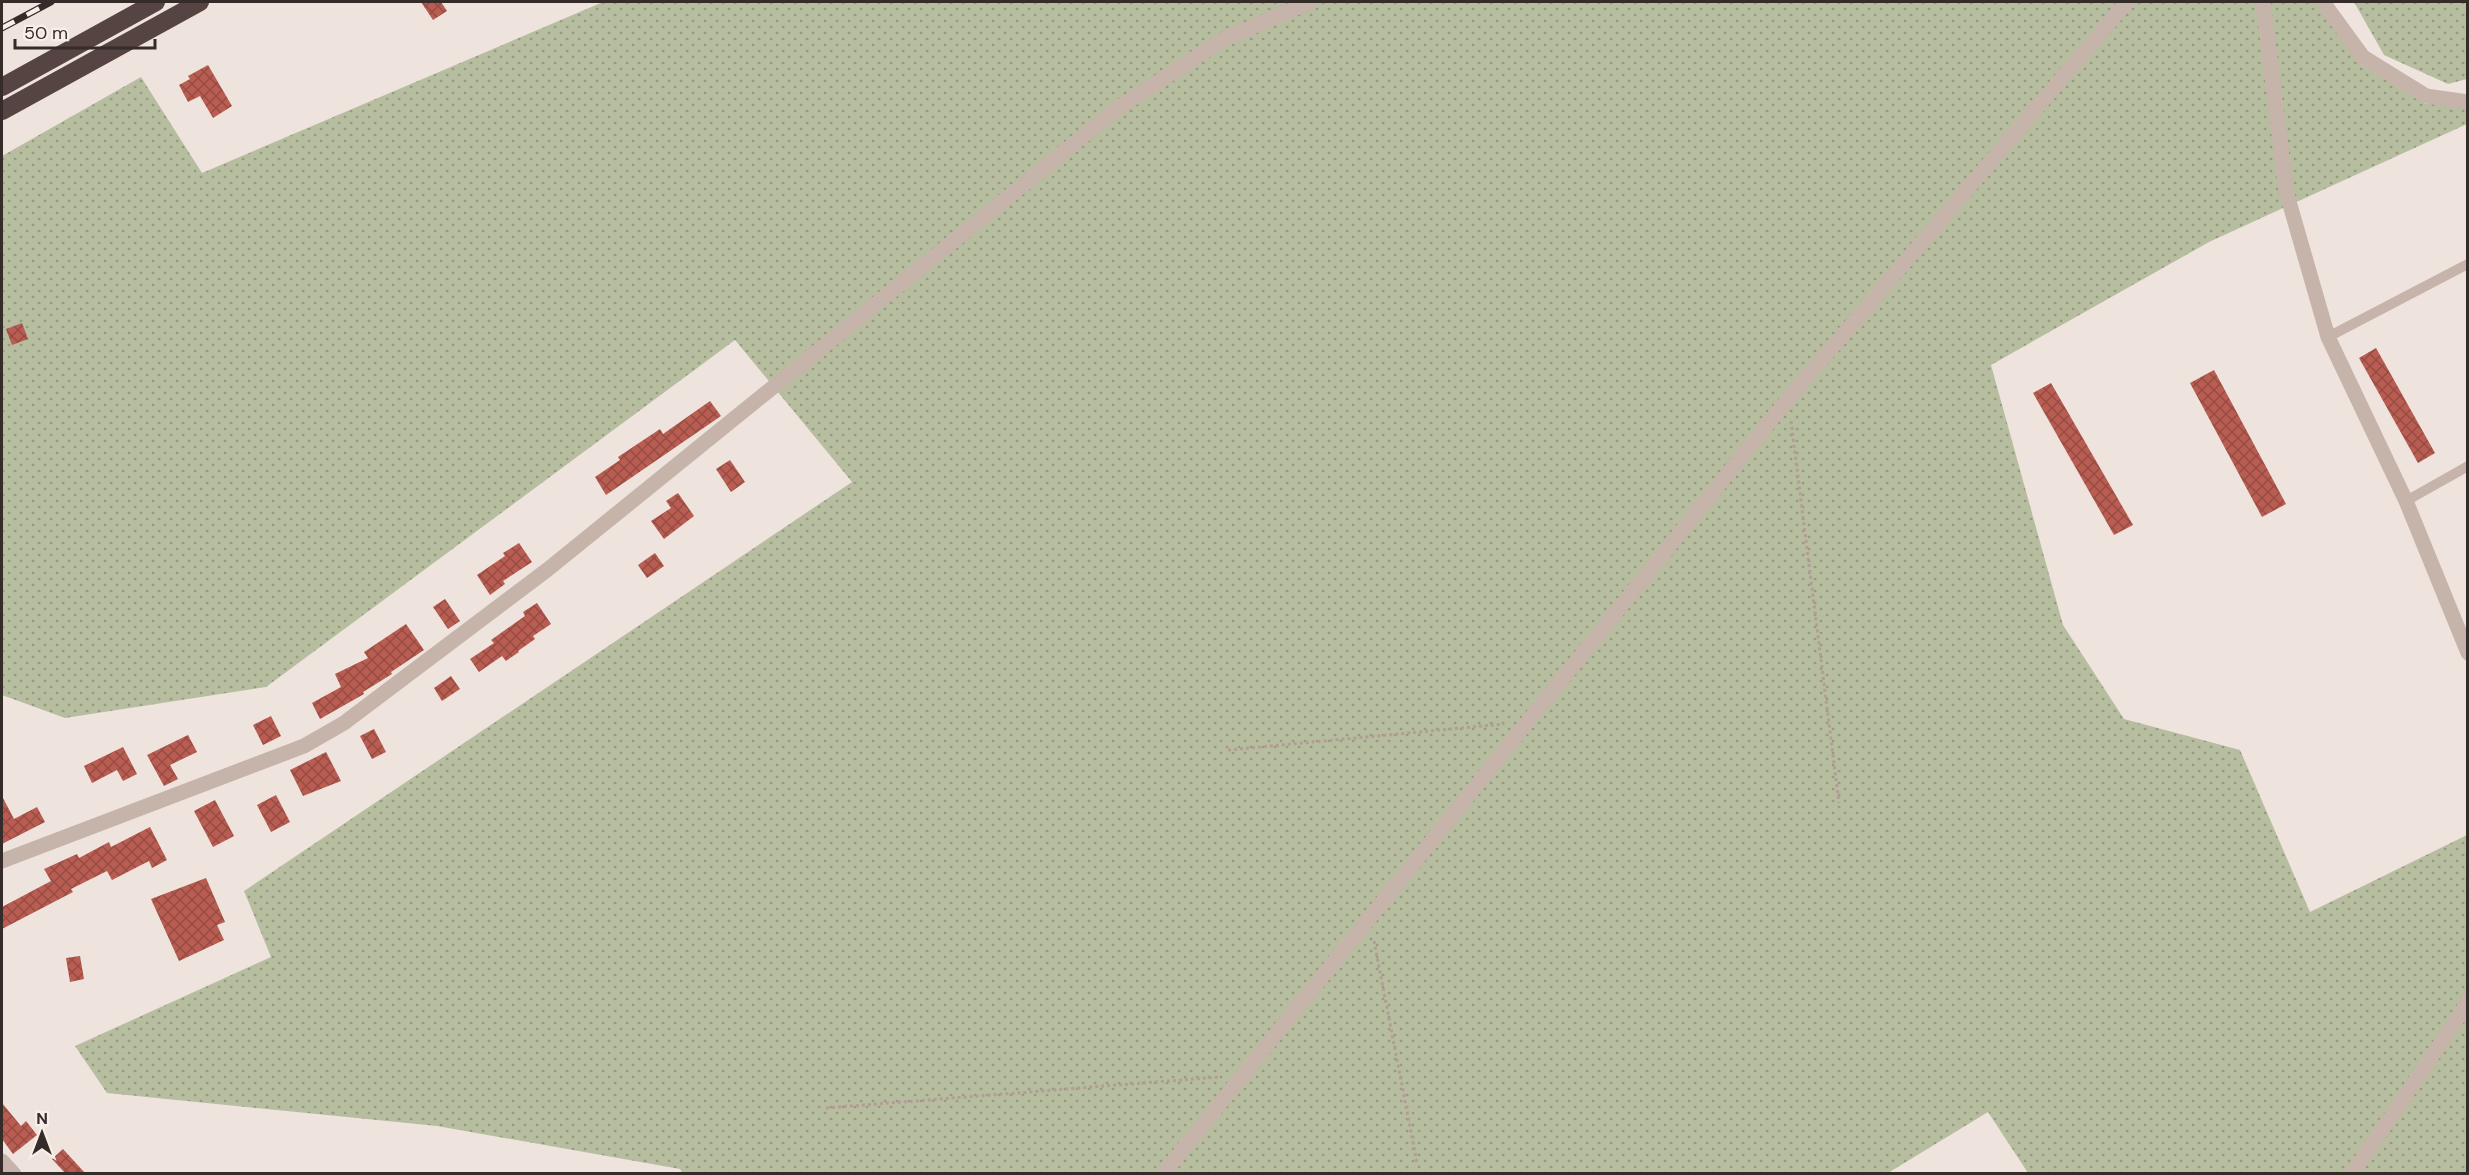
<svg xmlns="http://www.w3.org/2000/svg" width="2469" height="1175" font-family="'DM Sans',sans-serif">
<defs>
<pattern id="grass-dots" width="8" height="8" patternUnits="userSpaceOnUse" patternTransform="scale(1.5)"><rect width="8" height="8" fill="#b7bd9f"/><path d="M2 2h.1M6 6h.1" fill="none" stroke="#969a82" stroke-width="1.8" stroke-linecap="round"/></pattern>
<pattern id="building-cross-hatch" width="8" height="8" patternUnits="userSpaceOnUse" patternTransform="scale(1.5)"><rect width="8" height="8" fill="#b95c51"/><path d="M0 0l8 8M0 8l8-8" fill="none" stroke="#974c43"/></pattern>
</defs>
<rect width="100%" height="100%" fill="#efe4dd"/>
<g fill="url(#grass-dots)">
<polygon points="603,2 2323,2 2360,64 2426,104 2467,104 2467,124 2209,242 1991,365 2063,625 2124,719 2240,750 2310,912 2467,835 2467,1173 2028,1173 1988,1112 1888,1173 683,1174 680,1169 437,1126 107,1093 75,1046 271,957 244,891 852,482 735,340 266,687 65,718 2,695 2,156 141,77 202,173"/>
<polygon points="2354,2 2467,2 2467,79 2448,84 2384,55"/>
</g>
<g fill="url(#building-cross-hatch)">
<polygon points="421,2 441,2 447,11 433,20"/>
<polygon points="208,65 232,106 213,118 200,96 188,102 179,85 190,79 188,76"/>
<polygon points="22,323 28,339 12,345 6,329"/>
<polygon points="2376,348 2435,453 2418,463 2359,358"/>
<polygon points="2214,370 2286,504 2262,517 2190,383"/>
<polygon points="2051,383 2133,525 2114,535 2033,393"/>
<polygon points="710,401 721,416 606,495 595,477 620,460 618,457 660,429 663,434"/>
<polygon points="730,460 745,482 731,492 716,469"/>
<polygon points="678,493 694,516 664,539 651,521 671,508 666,501"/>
<polygon points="519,543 532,562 503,581 505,584 490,595 477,575 505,556 503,553"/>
<polygon points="655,553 664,566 647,578 638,565"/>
<polygon points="445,599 460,621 448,629 433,607"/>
<polygon points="537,603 551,624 533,636 535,639 518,651 519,652 506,661 502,656 479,672 470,659 494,643 491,640 525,616 523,612"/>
<polygon points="406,624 424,650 391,672 392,674 363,692 364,694 320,719 312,703 341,687 335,674 368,658 364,652"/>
<polygon points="451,676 460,689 442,701 434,688"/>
<polygon points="271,716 281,736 263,745 253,725"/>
<polygon points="374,729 386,752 372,759 360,736"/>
<polygon points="188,735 197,752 170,765 178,779 164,786 147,755"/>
<polygon points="123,747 137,774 123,781 117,770 92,783 84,766"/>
<polygon points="326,752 341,781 303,796 290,770"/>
<polygon points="276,795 290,822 271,832 257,805"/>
<polygon points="2,796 14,819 37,807 45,822 2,844"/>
<polygon points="215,800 234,836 213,847 194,811"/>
<polygon points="150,827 167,860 152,868 149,861 112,880 107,871 71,889 73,892 2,929 2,907 51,881 44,869 77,854 79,858 109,842 111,847"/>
<polygon points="206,878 225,922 217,925 224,940 179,961 151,899"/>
<polygon points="80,956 84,979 70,982 66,958"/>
<polygon points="2,1103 21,1126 26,1121 37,1135 13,1154 2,1139"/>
<polygon points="63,1149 85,1173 65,1173 52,1159"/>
</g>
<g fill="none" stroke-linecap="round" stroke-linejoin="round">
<g stroke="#b29d95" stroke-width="3" stroke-dasharray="3 3" stroke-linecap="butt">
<polyline points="1791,421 1839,803"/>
<polyline points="1228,750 1504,724"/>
<polyline points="1374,941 1417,1163"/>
<polyline points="826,1108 1219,1077"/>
</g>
<g stroke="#c6b3aa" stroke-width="10">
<polyline points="2328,337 2468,264"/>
<polyline points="2406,501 2468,466"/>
</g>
<g stroke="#c6b3aa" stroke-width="15">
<polyline points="2263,2 2286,191 2328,337 2406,501 2468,653"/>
<polyline points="2323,2 2363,57 2426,96 2468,102"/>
<polyline points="2,861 304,746 344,723 547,570 1118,108 1224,39 1310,2"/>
<polyline points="2,1161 14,1174"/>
<polyline points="1163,1174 1788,399 2127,2"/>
<polyline points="2352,1174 2461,1013 2468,1000"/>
</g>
<g stroke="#554441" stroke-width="18">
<polyline points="2,87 156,2"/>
<polyline points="2,111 200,2"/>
</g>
<defs>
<polyline id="rail" points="2,28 51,2"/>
</defs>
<use href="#rail" stroke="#352b29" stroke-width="7"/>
<use href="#rail" stroke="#f8efe9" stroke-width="4.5" stroke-dasharray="14" stroke-linecap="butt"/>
</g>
<rect width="2469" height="1175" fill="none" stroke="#352b29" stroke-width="6"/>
<g transform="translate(42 1133)" stroke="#f8efe9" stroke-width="4.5" paint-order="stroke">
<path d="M0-4.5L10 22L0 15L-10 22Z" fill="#352b29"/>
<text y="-9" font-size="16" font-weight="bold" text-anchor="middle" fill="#352b29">N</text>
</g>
<path d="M15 39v9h140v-9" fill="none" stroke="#352b29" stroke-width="3"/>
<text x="24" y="39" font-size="18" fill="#352b29" stroke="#f8efe9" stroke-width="4.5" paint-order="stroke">50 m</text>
</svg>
